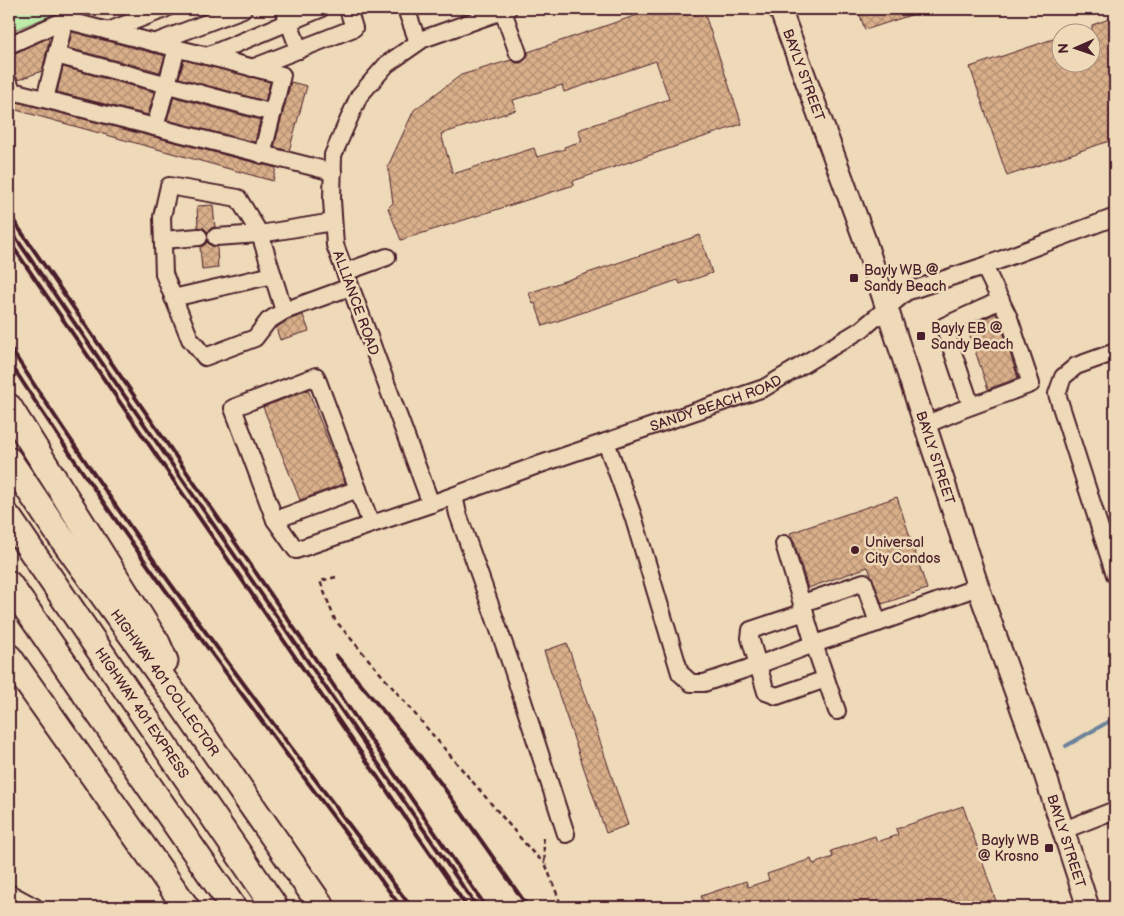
<svg xmlns="http://www.w3.org/2000/svg" width="1124" height="916" font-family="'Balsamiq Sans',sans-serif">
<defs>
<pattern id="building-cross-hatch" width="8" height="8" patternUnits="userSpaceOnUse" patternTransform="scale(1.25)"><rect width="8" height="8" fill="#dab08b"/><path d="M0 0l8 8M0 8l8-8" fill="none" stroke="#b38f72"/></pattern>
</defs>
<rect width="100%" height="100%" fill="#eedab8"/>
<filter id="ink" filterUnits="userSpaceOnUse"><feTurbulence type="fractalNoise" baseFrequency=".02" numOctaves="2"/><feDisplacementMap in="SourceGraphic" scale="10" xChannelSelector="R" yChannelSelector="G"/><feConvolveMatrix kernelMatrix="1 2 1 2 8 2 1 2 1" color-interpolation-filters="sRGB"/></filter>
<g filter="url(#ink)">
<polygon fill="#bcebaa" stroke="#83856a" points="9,9 67,9 9,32"/>
<g fill="none" stroke-linecap="round" stroke-linejoin="round">
<polyline stroke="#6d829b" stroke-width="4" points="1066,746 1115,718"/>
</g>
<g fill="url(#building-cross-hatch)" stroke="#4a1f2b" fill-rule="evenodd">
<path d="M655 9H703L742 124 573 181 574 185 401 240 388 208 393 203 388 166 414 110 461 75 511 60 516 63H521L526 59 529 54 528 52ZM656 61 669 99 578 130 582 141 564 147 565 149 537 157 534 148 453 174 441 134 516 110 513 100 562 85 564 92Z"/>
<polygon points="858,9 923,9 923,11 865,30"/>
<polygon points="1115,17 1115,139 1007,176 970,67 1062,36 1062,62 1092,62 1092,25"/>
<polygon points="72,32 165,56 160,72 68,48"/>
<polygon points="48,38 49,41 42,71 18,80 14,75 9,60 9,55 13,54"/>
<polygon points="184,60 270,82 265,101 179,78"/>
<polygon points="63,67 154,92 148,115 57,92"/>
<polygon points="291,82 307,86 289,151 274,147"/>
<polygon points="174,97 260,120 255,142 167,120"/>
<polygon points="9,100 276,168 273,181 9,108"/>
<polygon points="213,205 215,227 211,228 208,232 204,228 198,227 197,206"/>
<polygon points="700,235 712,273 680,284 678,280 543,326 535,303 533,304 529,293"/>
<polygon points="207,242 211,246 217,247 218,268 202,270 200,247 204,245"/>
<polygon points="996,313 1000,322 1018,378 988,389 967,327"/>
<polygon points="303,315 309,331 280,340 276,328 288,320"/>
<polygon points="308,390 345,483 300,500 263,407"/>
<polygon points="897,497 927,589 882,604 868,567 808,588 794,541 790,533"/>
<polygon points="567,643 628,825 606,833 544,651"/>
<polygon points="963,806 998,907 705,907 701,896 746,881 748,887 769,880 767,874 811,859 813,864 833,857 831,851 875,836 877,842 898,835 896,829"/>
</g>
<g fill="none" stroke-linecap="round" stroke-linejoin="round">
<defs>
<g id="minor">
<polyline points="284,9 299,50"/>
<polyline points="406,9 418,42"/>
<polyline points="503,11 518,53"/>
<polyline points="65,20 282,75 262,155"/>
<polyline points="108,31 165,9"/>
<polyline points="154,43 243,9"/>
<polyline points="9,45 65,20 45,99"/>
<polyline points="56,55 273,113"/>
<polyline points="207,56 320,9"/>
<polyline points="252,68 354,28 348,9"/>
<polyline points="9,83 12,91 333,172"/>
<polyline points="155,127 177,48"/>
<polyline points="216,237 260,234 333,222"/>
<polyline points="163,240 199,237"/>
<polyline points="345,272 387,257"/>
<polyline points="173,298 273,275"/>
<polyline points="284,311 260,234 238,198 169,186 162,217 164,274 190,339 205,357 255,338 268,321 284,311 350,287"/>
<polyline points="1115,352 1076,366 1063,377 1057,394 1115,575"/>
<polyline points="971,406 944,326 1001,300"/>
<polyline points="925,425 961,410 1031,384 1009,318 984,266"/>
<polyline points="606,442 633,516 680,673 691,683 704,683 758,665 814,644 837,711"/>
<polyline points="454,496 458,514 511,664 566,834"/>
<polyline points="431,504 335,245 332,200 333,155 359,96 387,64 423,39 508,9"/>
<polyline points="275,520 358,489"/>
<path id="s1" d="M371 524 316 376 233 408 275 520 296 550 431 504 532 467 764 388 862 329 906 292 984 266 1115 217"/>
<polyline points="784,544 814,644 878,623 978,587"/>
<polyline points="803,603 864,582 878,623"/>
<polyline points="805,612 751,630 750,638 766,692 777,696 826,679"/>
<polyline points="1064,830 1115,810"/>
<polyline points="9,893 35,907"/>
</g>
<g id="major">
<path id="s2" d="M780 9 864 238 978 587 1042 765 1088 907"/>
</g>
<g id="highway">
<polyline points="9,407 157,643 165,661"/>
<path id="s3" d="M9 460 58 533 182 705 322 907"/>
<path id="s4" d="M9 518 275 907"/>
<polyline points="9,584 233,907"/>
<polyline points="9,657 186,907"/>
</g>
</defs>
<use href="#minor" stroke="#4a1f2b" stroke-width="20"/>
<use href="#major" stroke="#4a1f2b" stroke-width="25"/>
<use href="#highway" stroke="#4a1f2b" stroke-width="29"/>
<g stroke="#4a1f2b" stroke-width="2.5" stroke-dasharray="5 4" stroke-linecap="butt">
<polyline points="799,13 810,9"/>
<polyline points="336,577 320,581 335,620 534,854 545,863"/>
<polyline points="543,838 545,863 562,907"/>
</g>
<use href="#minor" stroke="#eedab8" stroke-width="16"/>
<use href="#major" stroke="#eedab8" stroke-width="21"/>
<use href="#highway" stroke="#eedab8" stroke-width="25"/>
<g stroke="#4a1f2b" stroke-width="4">
<polyline points="9,214 486,907"/>
<polyline points="9,228 477,907"/>
<polyline points="9,241 467,907"/>
<path d="M9 346C56 419 105 491 155 562 238 679 325 792 411 907"/>
<path d="M9 361C54 431 101 500 149 567 231 682 317 794 401 907"/>
<polyline points="336,655 406,738 442,785 528,907"/>
</g>
</g>
</g>
<g fill="#4a1f2b" stroke="#eedab8" stroke-width="2">
<rect x="849" y="273" width="10" height="10" rx="2.5"/>
<rect x="916" y="331" width="10" height="10" rx="2.5"/>
<circle cx="855" cy="550" r="5"/>
<rect x="1044" y="843" width="10" height="10" rx="2.5"/>
</g>
<g text-anchor="middle" dominant-baseline="central" stroke-width="5" stroke-linejoin="round" paint-order="stroke">
<g font-size="14" fill="#4a1f2b" stroke="#eedab8">
<text stroke="none"><textPath href="#s2" startOffset="70">BAYLY STREET</textPath></text>
<text transform="translate(356 303) rotate(70)">ALLIANCE ROAD</text>
<text stroke="none"><textPath href="#s1" startOffset="848">SANDY BEACH ROAD</textPath></text>
<text stroke="none"><textPath href="#s2" startOffset="475">BAYLY STREET</textPath></text>
<text stroke="none"><textPath href="#s3" startOffset="272">HIGHWAY 401 COLLECTOR</textPath></text>
<text stroke="none"><textPath href="#s4" startOffset="236">HIGHWAY 401 EXPRESS</textPath></text>
<text stroke="none"><textPath href="#s2" startOffset="880">BAYLY STREET</textPath></text>
</g>
<g font-size="14" fill="#4a1f2b" stroke="#eedab8" text-anchor="start">
<text x="864" y="270">Bayly WB @<tspan x="864" dy="16">Sandy Beach</tspan></text>
<text x="931" y="328">Bayly EB @<tspan x="931" dy="16">Sandy Beach</tspan></text>
<text x="865" y="542">Universal<tspan x="865" dy="16">City Condos</tspan></text>
<text x="1039" y="840" text-anchor="end">Bayly WB<tspan x="1039" dy="16">@ Krosno</tspan></text>
</g>
</g>
<rect width="1124" height="916" fill="none" stroke="#eedab8" stroke-width="30"/>
<rect x="15" y="15" width="1094" height="886" fill="none" stroke="#4a1f2b" stroke-width="2" filter="url(#ink)"/>
<g transform="translate(1076 48) rotate(268)"><circle r="24" fill="#eedab8" stroke="#ac8f80"/>
<path d="M0-4L9 19L0 12L-9 19Z" fill="#4a1f2b"/>
<text y="-8" font-size="14" font-weight="bold" text-anchor="middle" fill="#4a1f2b">N</text>
</g>
</svg>
